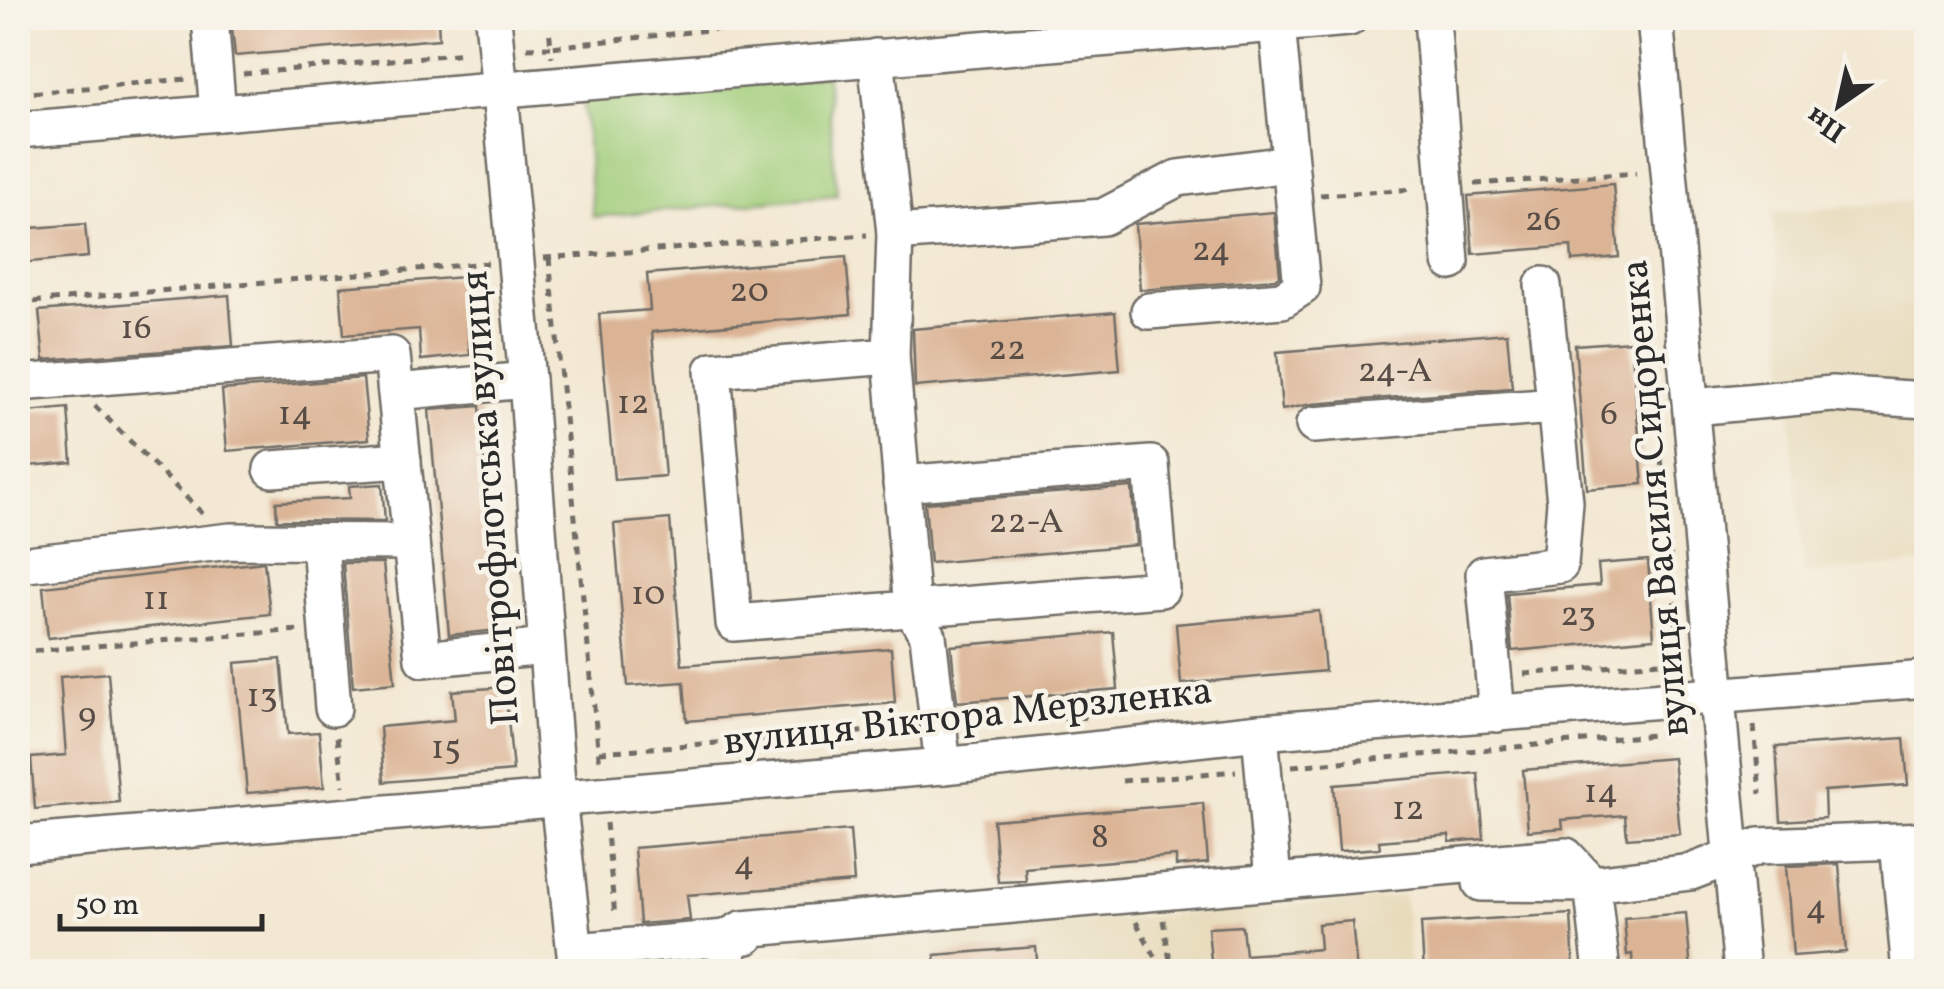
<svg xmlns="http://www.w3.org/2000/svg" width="1944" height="989" font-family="Vollkorn,serif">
<rect width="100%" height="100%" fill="#f7f3e8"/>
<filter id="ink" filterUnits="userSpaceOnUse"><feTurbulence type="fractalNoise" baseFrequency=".01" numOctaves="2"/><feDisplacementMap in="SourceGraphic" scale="20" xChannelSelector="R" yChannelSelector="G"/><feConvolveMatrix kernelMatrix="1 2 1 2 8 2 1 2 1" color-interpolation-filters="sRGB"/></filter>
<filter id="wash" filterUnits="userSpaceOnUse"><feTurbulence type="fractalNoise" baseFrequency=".0048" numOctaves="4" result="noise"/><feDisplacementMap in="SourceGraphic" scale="40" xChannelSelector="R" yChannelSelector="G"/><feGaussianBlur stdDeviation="2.25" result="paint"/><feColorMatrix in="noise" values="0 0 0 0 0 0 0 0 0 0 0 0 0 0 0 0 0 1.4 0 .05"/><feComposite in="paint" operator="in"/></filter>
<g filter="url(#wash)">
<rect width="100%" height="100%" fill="#f3e8d3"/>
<g fill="#e7daba">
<polygon points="1926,200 1926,563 1804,574 1772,213"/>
<polygon points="1404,896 1410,971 809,972 807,944"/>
</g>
<polygon fill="#a1cd7a" stroke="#667c52" stroke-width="2.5" points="826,74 837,195 593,217 583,95"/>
<g id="blocks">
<g fill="#dbb495">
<polygon points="231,18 438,18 439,39 235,56"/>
<polygon points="1613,184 1619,257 1572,261 1571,246 1473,254 1468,196"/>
<polygon points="1274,212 1280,276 1275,279 1140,290 1135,224"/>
<polygon points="85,224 88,257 18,263 18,229"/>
<polygon points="846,257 851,314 652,332 665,476 614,480 599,314 650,310 647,274"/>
<polygon points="463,277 470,355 421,360 419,329 344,335 340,287"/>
<polygon points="229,295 233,346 44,360 39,311"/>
<polygon points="1115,312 1120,370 915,387 913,329"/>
<polygon points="1507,333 1512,388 1312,404 1282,410 1277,352"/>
<polygon points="1631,341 1643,484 1587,489 1575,345"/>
<polygon points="363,378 369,439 227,451 222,390"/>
<polygon points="480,406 499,630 449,635 429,410"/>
<polygon points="68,408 72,462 18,467 18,413"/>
<polygon points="382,484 385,521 277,520 276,502 350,498 349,486"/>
<polygon points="1132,487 1136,545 930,563 925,503"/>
<polygon points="670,519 682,665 891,648 895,703 687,721 684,682 628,686 614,524"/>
<polygon points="1648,560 1654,638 1512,651 1507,593 1600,585 1598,564"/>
<polygon points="264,562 270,614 48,638 43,587"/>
<polygon points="343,563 383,563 395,683 353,687"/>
<polygon points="1319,611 1325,671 1181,684 1176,624"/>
<polygon points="1113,632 1118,689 957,702 951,646"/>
<polygon points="281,659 288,734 319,732 324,787 247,793 235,663"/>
<polygon points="108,673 119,802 35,809 31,758 66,755 60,677"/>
<polygon points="505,687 513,771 384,782 380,727 455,720 452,691"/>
<polygon points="1904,738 1908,785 1824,791 1825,818 1781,821 1776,747"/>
<polygon points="1673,758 1680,834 1627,838 1625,815 1562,820 1563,828 1528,831 1523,770"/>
<polygon points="1478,773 1484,839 1450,842 1449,835 1379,841 1380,848 1339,851 1334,785"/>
<polygon points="1203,803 1208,863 1176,866 1176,856 1025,868 1026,881 998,882 993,820"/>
<polygon points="850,830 854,882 687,895 690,920 640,924 634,848"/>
<polygon points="1839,864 1846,952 1793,956 1786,866"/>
<polygon points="1686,913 1691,972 1633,972 1632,954 1627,955 1624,918"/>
<polygon points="1571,914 1574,972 1424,972 1421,923"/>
<polygon points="1352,921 1357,972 1212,972 1208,928 1242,926 1245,955 1320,949 1318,924"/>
<polygon points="1036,947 1038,972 936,972 935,955"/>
</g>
</g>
</g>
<g filter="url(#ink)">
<use href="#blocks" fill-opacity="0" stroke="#716d66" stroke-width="2.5"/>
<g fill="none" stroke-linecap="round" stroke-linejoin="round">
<defs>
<g id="minor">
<polyline points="210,18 218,113"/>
<polyline points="493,18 527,380 558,797 577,972"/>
<polyline points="1432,18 1451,262"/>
<polyline points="1655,18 1742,972"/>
<polyline points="876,57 895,233 891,356 912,609 928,636 943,766"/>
<polyline points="18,130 1349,18"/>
<polyline points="895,233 1103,217 1178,178 1289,164"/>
<polyline points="1149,311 1282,300 1302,287 1277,24"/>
<polyline points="891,356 713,370 734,623 1161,589 1151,464 901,484"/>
<polyline points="18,383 392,355 423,659 546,647"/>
<polyline points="396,392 527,380"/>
<polyline points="1693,407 1832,394 1926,400"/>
<polyline points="1314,425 1555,406"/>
<polyline points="272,469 403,460"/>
<polyline points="320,543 333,708"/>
<polyline points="18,565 231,541 411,542"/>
<polyline points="1497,714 1484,574 1560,565 1565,502 1543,285"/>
<polyline points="1260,732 1273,880"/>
<polyline points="1898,842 1910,972"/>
<polyline points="18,844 943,766 1260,732 1926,679"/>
<polyline points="1481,883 1592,884 1602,972"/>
<polyline points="576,951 726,938 742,929 1566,856 1592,884 1691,872 1759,846 1926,840"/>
<polyline points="730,972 726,938 747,936"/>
</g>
</defs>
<use href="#minor" stroke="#716d66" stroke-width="40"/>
<g stroke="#716d66" stroke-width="5" stroke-dasharray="8 8" stroke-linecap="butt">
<polyline points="548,18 551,47 819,18"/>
<polyline points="527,48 551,47 552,57"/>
<polyline points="243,74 466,53"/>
<polyline points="18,94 187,79"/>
<polyline points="1475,184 1636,173"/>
<polyline points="1320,195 1414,189"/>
<polyline points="544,258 867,235"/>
<polyline points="549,258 600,767"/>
<polyline points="18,303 488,263"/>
<polyline points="95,406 204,515"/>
<polyline points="1661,458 1681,671"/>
<polyline points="18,652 299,630"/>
<polyline points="1524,674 1682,660"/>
<polyline points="966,724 1089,717"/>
<polyline points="1754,726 1760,794"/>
<polyline points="337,737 343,786"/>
<polyline points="599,752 910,728"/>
<polyline points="1292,766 1689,732"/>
<polyline points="1122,781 1236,771"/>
<polyline points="606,823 615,917"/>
<polyline points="1163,920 1172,972"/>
<polyline points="1136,922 1164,972"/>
</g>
<use href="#minor" stroke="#fff" stroke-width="35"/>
</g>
</g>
<g text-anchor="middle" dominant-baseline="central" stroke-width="9" stroke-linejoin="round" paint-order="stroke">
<g font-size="35" fill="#574d46">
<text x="1543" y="221">26</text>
<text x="1211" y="251">24</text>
<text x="749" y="292">20</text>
<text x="136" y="329">16</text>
<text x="1007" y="350">22</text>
<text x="1395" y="372">24-А</text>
<text x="633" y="404">12</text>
<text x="295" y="415">14</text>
<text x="1609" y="415">6</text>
<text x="1026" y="523">22-А</text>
<text x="648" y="595">10</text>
<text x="156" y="600">11</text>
<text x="1578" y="616">23</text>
<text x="262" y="697">13</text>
<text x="87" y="716">9</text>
<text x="446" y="749">15</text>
<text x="1601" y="793">14</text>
<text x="1408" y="810">12</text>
<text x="1100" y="838">8</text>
<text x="744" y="865">4</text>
<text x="1816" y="909">4</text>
</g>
<g font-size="40" fill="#2b2b2b" stroke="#f7f3e8">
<text transform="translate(492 498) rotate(-94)">Повітрофлотська вулиця</text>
<text transform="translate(1657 498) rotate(-95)">вулиця Василя Сидоренка</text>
<text transform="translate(968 718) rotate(-6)">вулиця Віктора Мерзленка</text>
</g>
</g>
<rect width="1944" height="989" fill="none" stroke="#f7f3e8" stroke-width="60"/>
<g transform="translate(1839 105) rotate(214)" stroke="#f7f3e8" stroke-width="8" paint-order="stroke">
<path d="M0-8L18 38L0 25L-18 38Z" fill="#2b2b2b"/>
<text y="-15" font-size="28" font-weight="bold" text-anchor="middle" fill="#2b2b2b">Пн</text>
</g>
<path d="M60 914v15h202v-15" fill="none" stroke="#2b2b2b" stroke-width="5"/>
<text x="75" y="914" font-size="30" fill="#2b2b2b" stroke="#f7f3e8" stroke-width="8" paint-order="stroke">50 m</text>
</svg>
